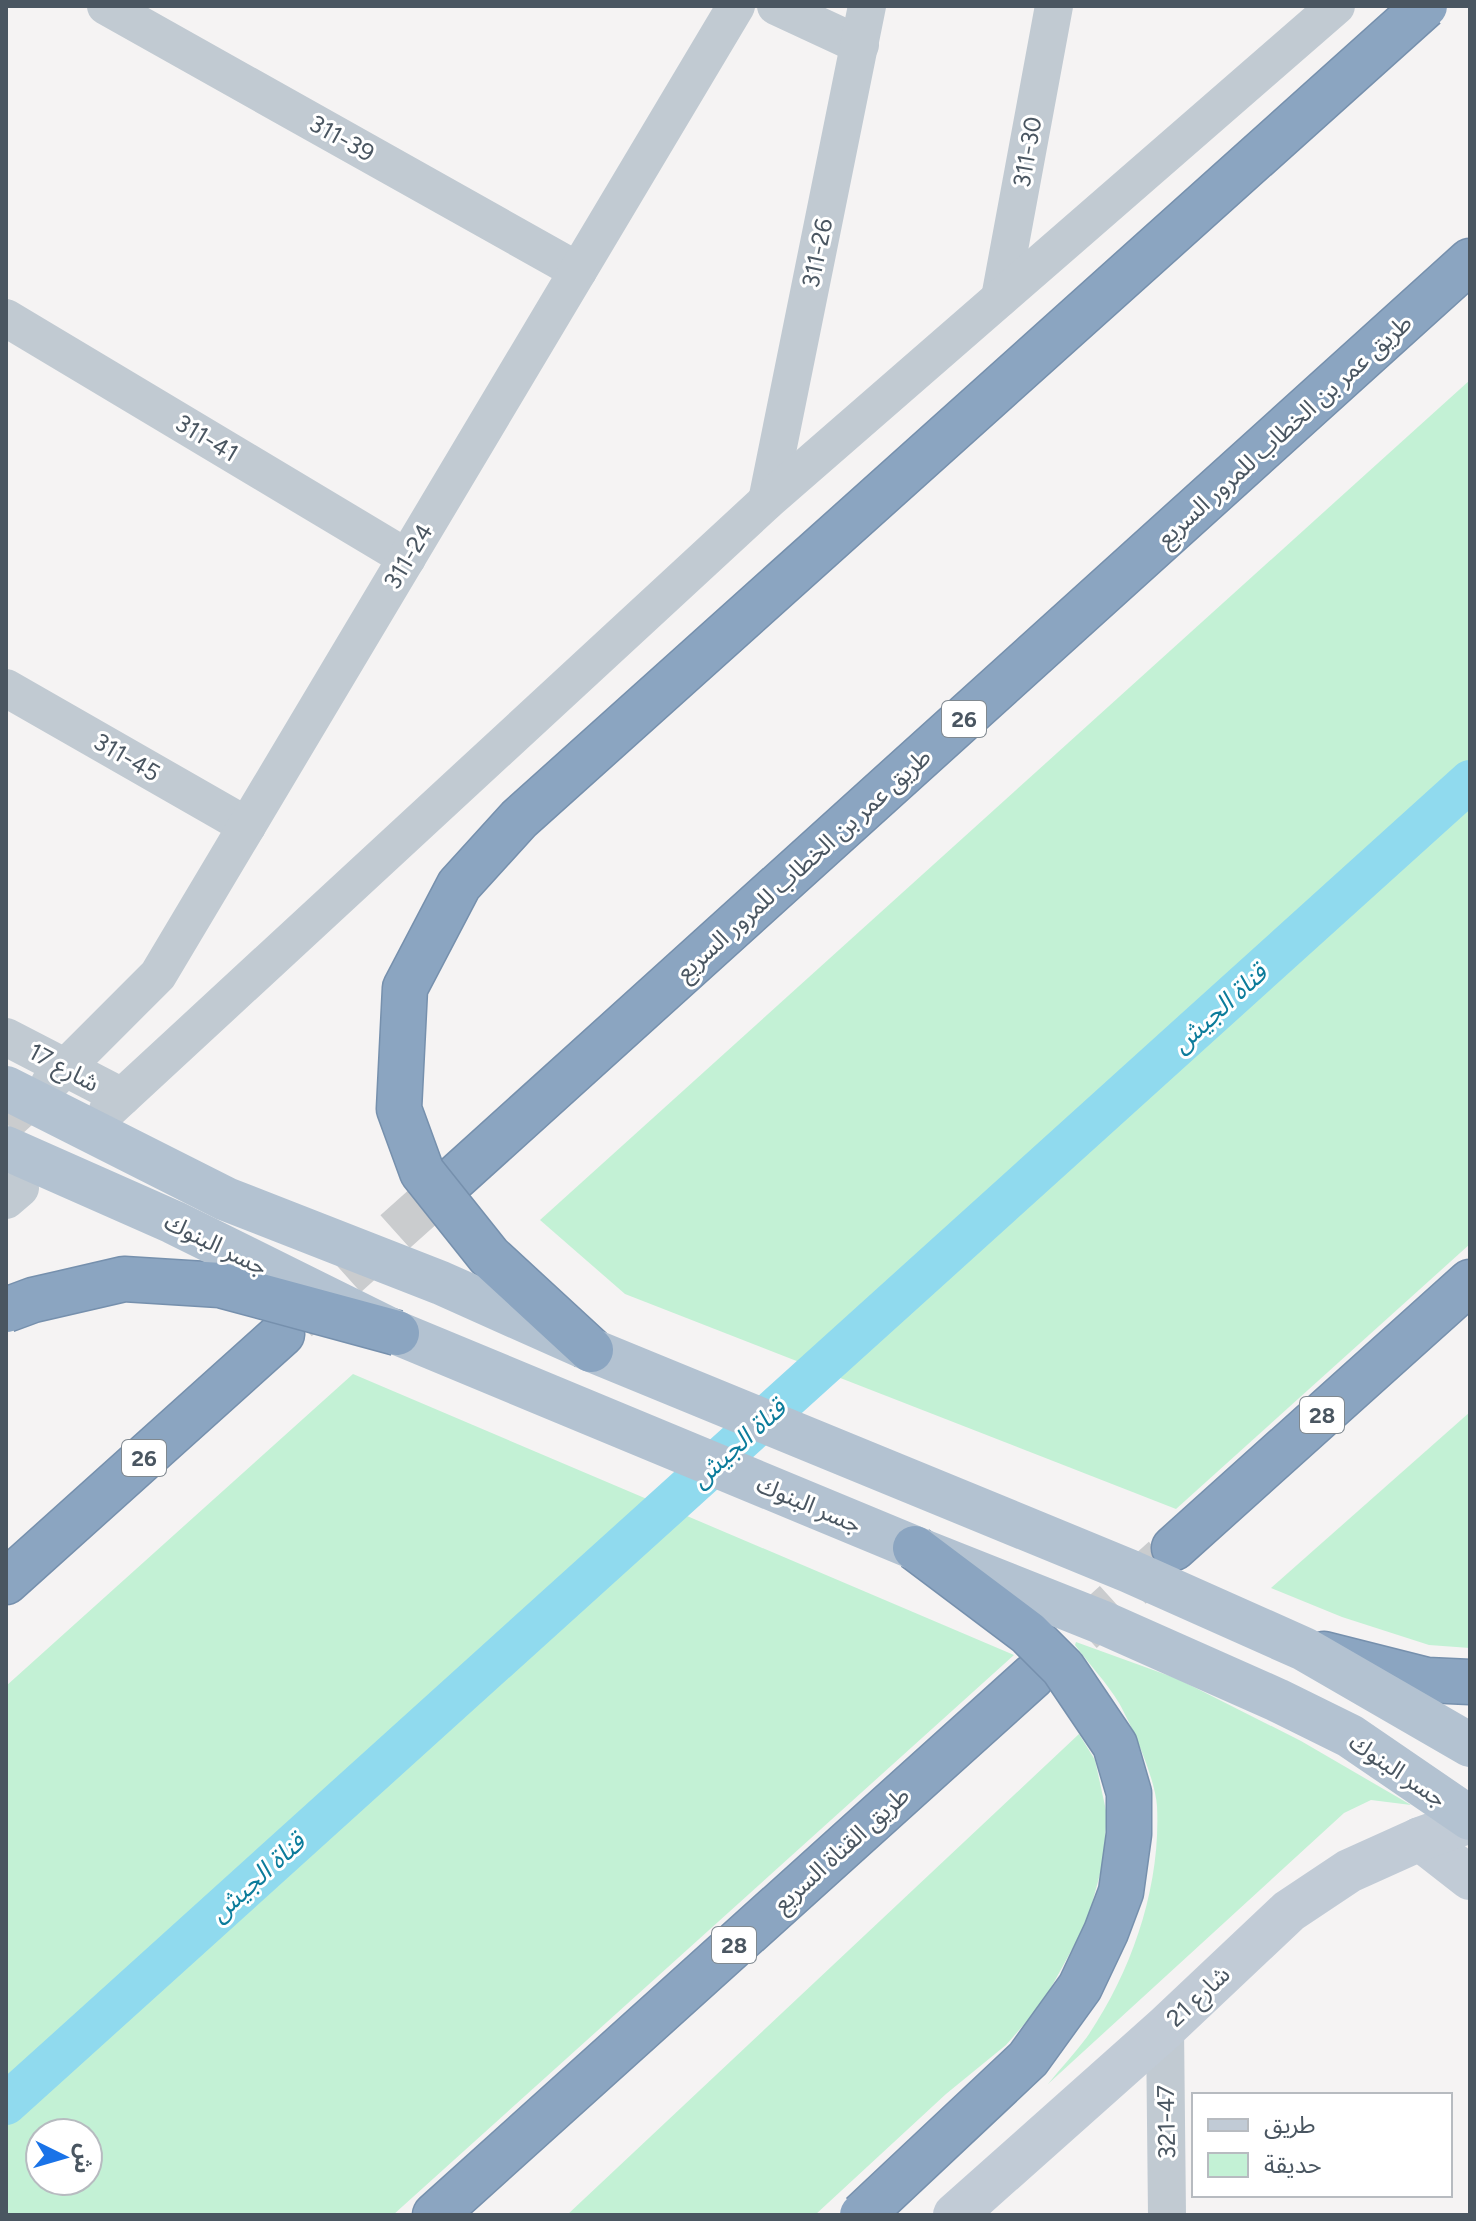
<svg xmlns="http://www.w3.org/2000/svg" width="1476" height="2221" font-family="Figtree,'Noto Sans Arabic',sans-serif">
<rect width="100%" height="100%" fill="#f5f3f3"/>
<g fill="#c3f1d5" fill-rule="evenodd">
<polygon points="1470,380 1470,1244 1176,1509 625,1294 540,1220"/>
<path d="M353 1374 1014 1655 393 2215H6V1686ZM40 2133H88V2181H40Z"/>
<polygon points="1470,1412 1470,1648 1429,1645 1342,1617 1271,1588"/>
<path d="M1076 1642 1178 1679 1301 1741 1411 1805 1371 1800 1344 1813 1048 2084C1060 2069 1075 2053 1087 2037 1132 1971 1161 1887 1157 1806 1155 1778 1133 1728 1119 1703 1107 1683 1089 1664 1075 1645Z"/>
<polygon points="1079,1734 1095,1760 1107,1815 1103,1863 1087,1922 1042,2004 1006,2045 946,2094 815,2215 567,2215"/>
</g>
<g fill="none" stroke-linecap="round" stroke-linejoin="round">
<polyline stroke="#90daee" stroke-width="42" points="6,2104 1470,781"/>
<polyline stroke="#caccce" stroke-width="38" stroke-dasharray="38 19" stroke-linecap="butt" points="6,1123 50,1083"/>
<g stroke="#caccce" stroke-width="44" stroke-dasharray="44 22" stroke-linecap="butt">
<polyline points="297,1320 456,1177"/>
<polyline points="1033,1676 1168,1554"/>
</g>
<defs>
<g id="highway">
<polyline points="456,1177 1470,261"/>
<polyline points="1174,1548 1470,1282"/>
<polyline points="6,1582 282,1334"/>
<polyline points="1324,1654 1427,1680 1470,1682"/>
<polyline points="435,2215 1033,1676"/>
</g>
</defs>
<use href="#highway" stroke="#7690ad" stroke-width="47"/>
<g stroke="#c1cad2" stroke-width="38">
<polyline points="106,6 578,271"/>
<polyline points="776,6 860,45"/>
<polyline points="1000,298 1054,6"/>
<polyline points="6,318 407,558"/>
<polyline points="767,501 867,6"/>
<polyline points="6,688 247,826"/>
<polyline points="6,1037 122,1097"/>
<polyline points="50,1083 158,975 736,6"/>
<polyline points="108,1110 767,501 1336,6"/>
<polyline points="6,1200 20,1188"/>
<polyline points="1165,2028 1167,2215"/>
</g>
<g stroke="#c1cbd6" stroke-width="44">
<polyline points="1420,1839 1470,1878"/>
<polyline points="955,2215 1165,2028 1289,1911 1349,1871 1420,1839 1470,1821"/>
</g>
<use href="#highway" stroke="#8ba5c1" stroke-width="44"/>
<defs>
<g id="highway-bridge">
<polyline points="6,1310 33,1300 124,1279 220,1285 397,1333"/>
<polyline points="591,1350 489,1256 422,1172 399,1109 405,988 459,885 519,819 1425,6"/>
<polyline points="862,2215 1028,2059 1080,1987 1106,1932 1121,1892 1129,1834 1129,1793 1115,1745 1063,1668 1028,1633 915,1548"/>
</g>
</defs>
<use href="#highway-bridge" stroke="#7690ad" stroke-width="47" stroke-linecap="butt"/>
<g stroke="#b3c2d1" stroke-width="44">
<polyline points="6,1088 226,1199 441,1283 591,1350 1129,1571 1304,1649 1470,1745"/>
<polyline points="6,1148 173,1222 397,1333 915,1548 1106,1624 1277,1700 1350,1736 1470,1818"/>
</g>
<use href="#highway-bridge" stroke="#8ba5c1" stroke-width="44"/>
</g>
<g text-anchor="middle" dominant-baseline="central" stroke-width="6" stroke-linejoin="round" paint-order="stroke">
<g fill="#fff" stroke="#808990" stroke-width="2">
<rect x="942" y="701" width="44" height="36" rx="6"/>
<rect x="1300" y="1397" width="44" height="36" rx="6"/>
<rect x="122" y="1440" width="44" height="36" rx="6"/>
<rect x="712" y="1927" width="44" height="36" rx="6"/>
</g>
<g font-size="22" font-weight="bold" fill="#4a5661">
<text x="964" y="719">26</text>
<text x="1322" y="1415">28</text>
<text x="144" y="1458">26</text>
<text x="734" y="1945">28</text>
</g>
<g font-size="24" fill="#4a5661" stroke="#fff">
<text transform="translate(342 138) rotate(29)">311-39</text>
<text transform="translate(1027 152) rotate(-80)">311-30</text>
<text transform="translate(817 253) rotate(-78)">311-26</text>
<text transform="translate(1284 430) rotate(-42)">طريق عمر بن الخطاب للمرور السريع</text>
<text transform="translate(207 438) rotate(31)">311-41</text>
<text transform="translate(408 556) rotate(-59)">311-24</text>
<text transform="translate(127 757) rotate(30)">311-45</text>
<text transform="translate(803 864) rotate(-42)">طريق عمر بن الخطاب للمرور السريع</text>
<text transform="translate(64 1067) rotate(28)">شارع 17</text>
<text transform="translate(216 1244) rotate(26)">جسر البنوك</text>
<text transform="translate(809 1504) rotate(23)">جسر البنوك</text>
<text transform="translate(1398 1770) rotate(34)">جسر البنوك</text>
<text transform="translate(841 1849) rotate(-42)">طريق القناة السريع</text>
<text transform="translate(1198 1996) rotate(-43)">شارع 21</text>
<text transform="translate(1166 2122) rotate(-91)">321-47</text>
</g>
<g font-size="26" font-style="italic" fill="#0c7c9b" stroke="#fff">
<text transform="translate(1219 1008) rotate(-42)">قناة الجيش</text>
<text transform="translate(738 1443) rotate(-42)">قناة الجيش</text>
<text transform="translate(257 1877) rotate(-42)">قناة الجيش</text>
</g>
</g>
<rect width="1476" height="2221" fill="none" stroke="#4a5661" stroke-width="16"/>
<rect x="1192" y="2093" width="260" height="104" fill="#ffffff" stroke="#b7bbc0" stroke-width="2"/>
<rect x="1208" y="2119" width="40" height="12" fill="#c1cbd6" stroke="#b7bbc0" stroke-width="2"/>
<text x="1264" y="2133" font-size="24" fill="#4a5661">طريق</text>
<rect x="1208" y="2153" width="40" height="24" fill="#c3f1d5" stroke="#b7bbc0" stroke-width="2"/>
<text x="1264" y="2173" font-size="24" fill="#4a5661">حديقة</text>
<g transform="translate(64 2157) rotate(95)"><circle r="38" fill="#ffffff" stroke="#b7bbc0" stroke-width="2"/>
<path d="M0-6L14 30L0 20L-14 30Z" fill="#1a73e8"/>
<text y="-12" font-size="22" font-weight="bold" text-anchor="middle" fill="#4a5661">ش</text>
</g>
</svg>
